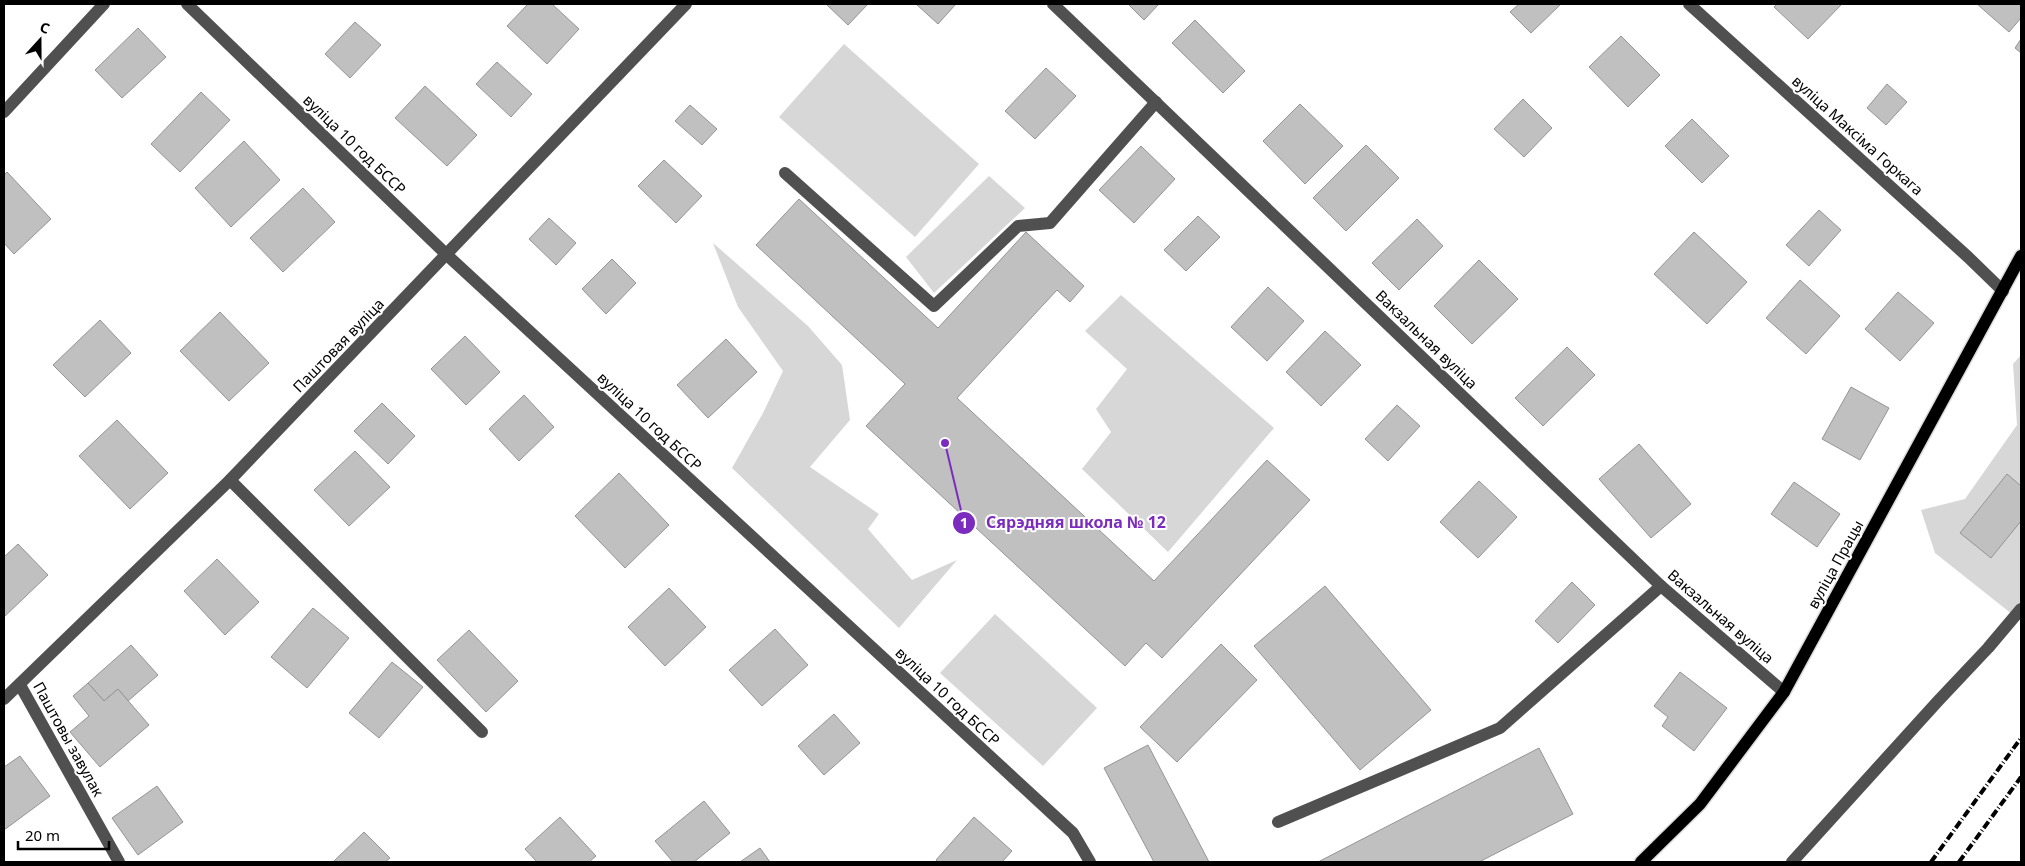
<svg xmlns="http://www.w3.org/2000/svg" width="2025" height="866" font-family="'Noto Sans',sans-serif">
<rect width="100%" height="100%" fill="#fff"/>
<g fill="#d7d7d7">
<polygon points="844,44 979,164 915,237 779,117"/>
<polygon points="989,176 1025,208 934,293 906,257"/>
<polygon points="713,243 808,326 842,365 850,420 810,467 879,514 868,529 912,580 957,560 899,628 732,468 763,413 783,371 738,307"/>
<polygon points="1121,295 1274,428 1168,552 1082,469 1111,432 1096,409 1127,369 1085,331"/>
<polygon points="2021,355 2021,612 2017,618 1935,553 1921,510 1965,499 2017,425 2013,364"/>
<polygon points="995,614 1097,708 1043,766 940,673"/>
</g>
<g fill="#c0c0c0" stroke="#949494">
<polygon points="528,4 552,4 579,29 547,64 507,26"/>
<polygon points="826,4 868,4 848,25"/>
<polygon points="916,4 956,4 938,24"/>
<polygon points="1128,4 1159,4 1144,20"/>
<polygon points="1519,4 1561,4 1531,33 1510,12"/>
<polygon points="1777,4 1842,4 1808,39 1774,7"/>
<polygon points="1977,4 2021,4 2021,18 2009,32"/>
<polygon points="1195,20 1245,71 1223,93 1172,43"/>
<polygon points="355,22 381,45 350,78 325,54"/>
<polygon points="138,28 166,57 122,98 95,70"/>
<polygon points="1621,36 1660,75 1628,107 1589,67"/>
<polygon points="2021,39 2021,53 2015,48"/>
<polygon points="497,62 532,94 511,117 476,84"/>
<polygon points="1046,68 1076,96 1035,139 1005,111"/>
<polygon points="1887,84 1907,102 1886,125 1867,108"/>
<polygon points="425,86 477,135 447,166 395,118"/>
<polygon points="201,92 230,120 180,172 151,144"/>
<polygon points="1523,99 1552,128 1524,157 1494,129"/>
<polygon points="1300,104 1343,146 1305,184 1263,141"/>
<polygon points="690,105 717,129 702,145 675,121"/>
<polygon points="1692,119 1729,156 1702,183 1665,146"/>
<polygon points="244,141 280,180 231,227 195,188"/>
<polygon points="1366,145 1399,178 1346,231 1313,198"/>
<polygon points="1141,146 1175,179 1134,223 1099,190"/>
<polygon points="664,160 702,196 676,223 638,186"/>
<polygon points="7,172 51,219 14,254 4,243 4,175"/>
<polygon points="303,188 335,222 283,272 250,238"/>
<polygon points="799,199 938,328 1026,232 1084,286 1070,302 1057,290 957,398 1154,581 1267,460 1310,500 1162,658 1146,643 1125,666 866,426 905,384 756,245"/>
<polygon points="1819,210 1841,230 1809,266 1786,245"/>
<polygon points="1198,216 1220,237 1186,271 1164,250"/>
<polygon points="549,218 576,243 556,265 529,239"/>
<polygon points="1417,219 1443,246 1399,290 1372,263"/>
<polygon points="1694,232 1747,282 1707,324 1654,274"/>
<polygon points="612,259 636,283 606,314 582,289"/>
<polygon points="1479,260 1518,299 1472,344 1434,306"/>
<polygon points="1800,280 1840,316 1806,354 1766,318"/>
<polygon points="1268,287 1304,321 1267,361 1231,327"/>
<polygon points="1898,292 1934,323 1900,361 1865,329"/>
<polygon points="220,312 269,363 229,401 180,351"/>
<polygon points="100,320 131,353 85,397 53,365"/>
<polygon points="1325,331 1361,365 1321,406 1286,372"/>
<polygon points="465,336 500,372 466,405 431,369"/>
<polygon points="726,339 757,372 708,418 677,385"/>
<polygon points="1567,347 1595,375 1543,426 1515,398"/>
<polygon points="1851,387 1889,408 1860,460 1822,439"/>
<polygon points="524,395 554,427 519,461 489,429"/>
<polygon points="382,403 415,436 388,464 354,431"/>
<polygon points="1397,405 1420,426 1388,461 1365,439"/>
<polygon points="117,420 168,473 130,509 79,456"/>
<polygon points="1639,444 1691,504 1651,538 1599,479"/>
<polygon points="355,451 390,487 349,526 314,490"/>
<polygon points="619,473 669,525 625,568 575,516"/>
<polygon points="2007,474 2021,486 2021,521 1991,558 1960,533"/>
<polygon points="1479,481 1517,517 1478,558 1440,522"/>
<polygon points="1794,482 1840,514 1817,547 1771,514"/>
<polygon points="18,544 48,575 4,617 4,557"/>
<polygon points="217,559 259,602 225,635 184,591"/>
<polygon points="1572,582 1595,605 1558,643 1535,621"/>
<polygon points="1325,586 1431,710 1360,770 1254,646"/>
<polygon points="669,588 706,627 665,666 628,627"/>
<polygon points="313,608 349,638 307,688 271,657"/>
<polygon points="775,629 808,665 762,706 729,670"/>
<polygon points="469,630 518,681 486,712 437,660"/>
<polygon points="1221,644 1257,680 1177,762 1140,727"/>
<polygon points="131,645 158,675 128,701 118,689 104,701 88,683"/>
<polygon points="392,662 423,687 379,738 349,713"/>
<polygon points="1680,672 1727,708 1694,751 1662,726 1668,717 1654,706"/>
<polygon points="88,683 104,701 118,689 149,725 100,767 70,732 89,716 73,696"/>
<polygon points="834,714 860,743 824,775 798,746"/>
<polygon points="1148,745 1209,862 1154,862 1104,768"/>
<polygon points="1539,748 1573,814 1479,862 1318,862"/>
<polygon points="20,756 50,796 4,830 4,767"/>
<polygon points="157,786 183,822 138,855 112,818"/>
<polygon points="704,801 730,833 694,862 673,862 655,841"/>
<polygon points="560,817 596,856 589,862 537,862 525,849"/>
<polygon points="974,817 1012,851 1002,862 938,862 936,860"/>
<polygon points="364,832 390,858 385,862 333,862"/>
<polygon points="760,848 770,862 740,862"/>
</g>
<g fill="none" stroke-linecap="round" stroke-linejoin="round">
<defs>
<polyline id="major" points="1641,862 1700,804 1784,692 2021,256"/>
</defs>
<use href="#major" stroke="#dbdbdb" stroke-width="15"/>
<g stroke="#505050" stroke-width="12">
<polyline points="187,4 447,255 1073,833 1090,862"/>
<polyline points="1053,4 1661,586 1784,692"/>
<polyline points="1689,4 1968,257 2003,291"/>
<polyline points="4,112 104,4"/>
<polyline points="785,173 934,306 1018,226 1050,223 1156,102"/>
<polyline points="230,480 482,732"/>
<polyline points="20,685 119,862"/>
<polyline points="4,699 230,480 686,4"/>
<polyline points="1278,822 1500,728 1661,586"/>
<polyline points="1792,862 1938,701 1988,648 2021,609"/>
</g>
<use href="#major" stroke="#000" stroke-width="12"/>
<g stroke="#000" stroke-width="4" stroke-dasharray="8 2.5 1 2.5" stroke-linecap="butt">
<polyline points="1931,862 2021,738"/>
<polyline points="1959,862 2021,777"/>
</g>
</g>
<g text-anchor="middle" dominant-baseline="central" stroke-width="4" stroke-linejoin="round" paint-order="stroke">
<g font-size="15" fill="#000" stroke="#fff">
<text transform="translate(1858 135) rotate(42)">вуліца Максіма Горкага</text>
<text transform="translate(355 144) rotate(44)">вуліца 10 год БССР</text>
<text transform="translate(1427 339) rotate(44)">Вакзальная вуліца</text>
<text transform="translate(338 345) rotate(-46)">Паштовая вуліца</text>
<text transform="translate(650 421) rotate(43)">вуліца 10 год БССР</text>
<text transform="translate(1835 564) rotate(-61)">вуліца Працы</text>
<text transform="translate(1721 616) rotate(41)">Вакзальная вуліца</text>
<text transform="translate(948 696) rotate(43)">вуліца 10 год БССР</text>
<text transform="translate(69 739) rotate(61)">Паштовы завулак</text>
</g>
</g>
<path fill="none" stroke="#7b2cbf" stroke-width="2" d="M945 443L964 523"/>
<g fill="#7b2cbf" stroke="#fff" stroke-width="2">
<circle cx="945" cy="443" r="5"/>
<circle cx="964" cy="523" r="12"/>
</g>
<g font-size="15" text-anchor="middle" font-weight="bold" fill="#fff">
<text x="964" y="528">1</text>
</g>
<g font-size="16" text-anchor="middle" font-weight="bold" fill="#7b2cbf" stroke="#fff" stroke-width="4" stroke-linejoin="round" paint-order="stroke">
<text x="1076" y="528">Сярэдняя школа № 12</text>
</g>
<rect width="2025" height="866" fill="none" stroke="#000000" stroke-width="10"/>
<g transform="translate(40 40) rotate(21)" stroke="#ffffff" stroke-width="4" paint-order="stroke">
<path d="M0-4L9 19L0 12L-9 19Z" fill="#000000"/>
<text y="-8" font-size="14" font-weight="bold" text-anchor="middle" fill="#000000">С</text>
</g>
<path d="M18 841v8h91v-8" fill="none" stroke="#000000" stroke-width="2.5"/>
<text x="25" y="841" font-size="15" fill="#000000" stroke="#ffffff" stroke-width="4" paint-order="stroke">20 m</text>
</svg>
